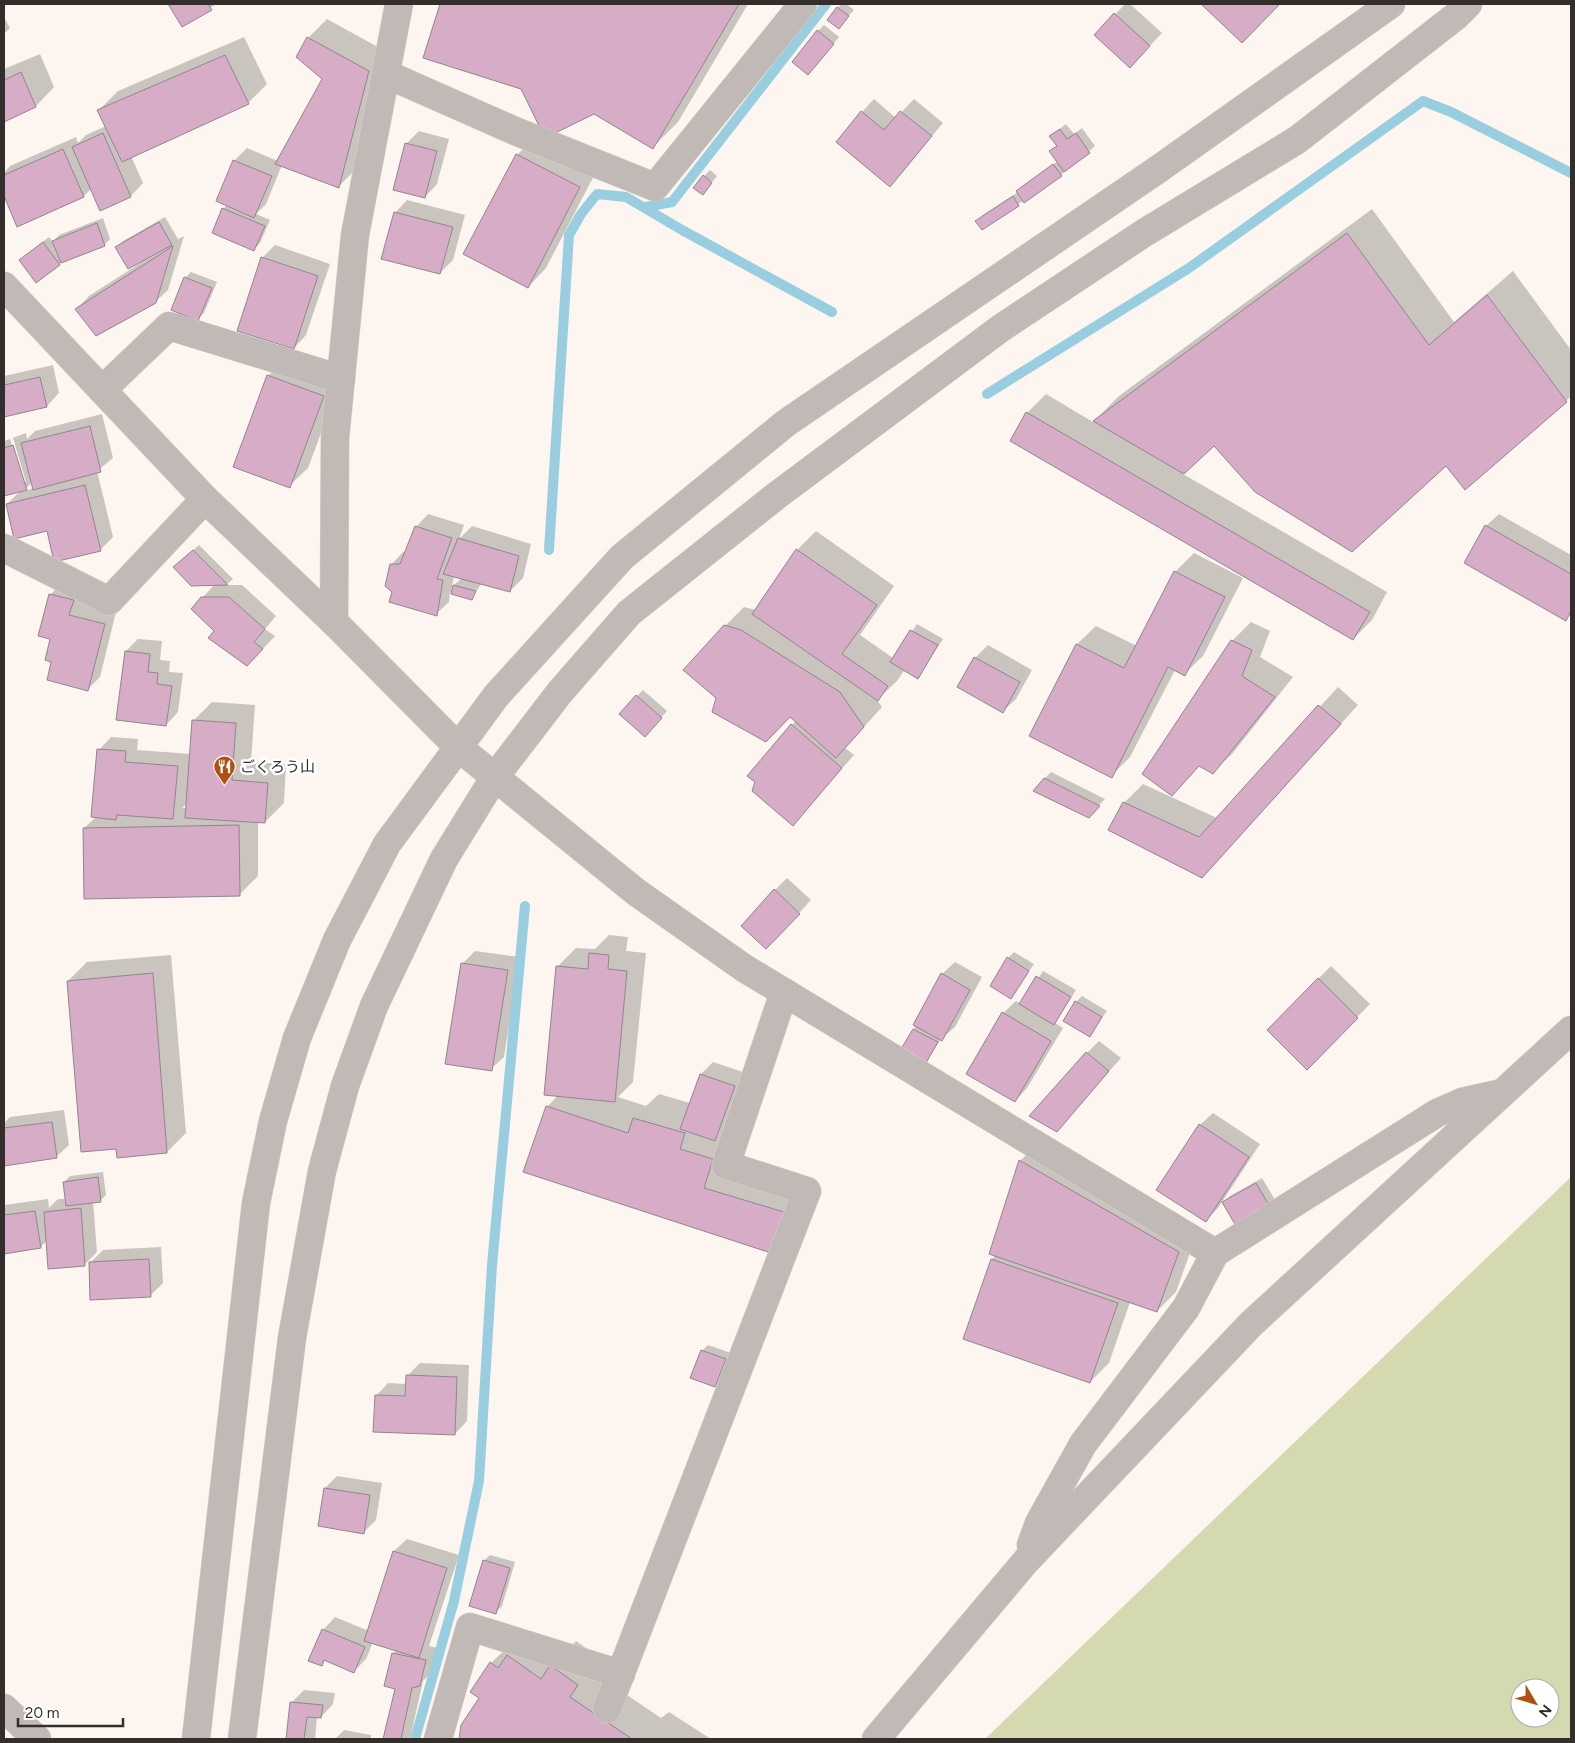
<svg xmlns="http://www.w3.org/2000/svg" width="1575" height="1743" font-family="Figtree,'Noto Sans JP',sans-serif">
<rect width="100%" height="100%" fill="#fdf5ef"/>
<path fill="#d5d9af" fill-rule="evenodd" d="M1571 1177V1739H985ZM1520 1688H1550V1718H1520Z"/>
<g fill="#0003" fill-rule="evenodd">
<polygon points="170,4 216,4 182,26"/>
<polygon points="441,4 748,4 678,122 653,147 594,113 424,57"/>
<polygon points="841,4 846,4 854,10 844,21 829,20"/>
<polygon points="1125,4 1130,4 1162,33 1142,54 1096,35"/>
<polygon points="1203,4 1279,4 1242,42"/>
<polygon points="4,17 10,28 4,34"/>
<polygon points="327,19 387,52 357,168 339,186 282,165 266,204 256,214 270,220 260,243 254,249 223,209 227,205 234,161 247,148 278,161 323,79 308,38"/>
<polygon points="824,25 839,37 814,68 818,31"/>
<polygon points="244,37 267,84 248,103 131,156 143,183 131,196 100,209 91,189 84,196 18,226 4,193 4,173 10,166 76,137 78,143 86,135 106,126 99,110 118,91"/>
<polygon points="40,54 54,87 36,106 4,120 4,69"/>
<polygon points="874,99 896,118 914,99 943,123 890,185 862,112"/>
<polygon points="1066,124 1074,134 1082,128 1095,146 1061,175 982,229 977,221 983,215 1018,192 1024,185 1058,161 1051,152 1057,145 1051,136"/>
<polygon points="419,131 449,139 437,184 425,197 406,144"/>
<polygon points="536,136 598,168 546,268 528,287 517,155"/>
<polygon points="710,170 717,176 703,194 704,176"/>
<polygon points="407,200 465,215 453,260 440,273 395,213"/>
<polygon points="1372,209 1454,322 1513,271 1571,350 1571,396 1566,401 1447,464 1215,444 1183,474 1387,592 1372,620 1353,639 1027,413 1046,394 1093,422 1119,396"/>
<polygon points="165,217 178,239 184,236 168,290 155,302 77,309 89,296 142,262 117,247 123,241"/>
<polygon points="103,218 110,239 104,245 59,264 27,254 49,237 53,242 59,235"/>
<polygon points="275,245 330,264 306,335 294,348 262,258"/>
<polygon points="191,272 217,282 204,313 198,319 185,278"/>
<polygon points="287,357 342,377 308,468 289,486 268,376"/>
<polygon points="53,365 59,393 47,406 4,416 4,376"/>
<path d="M102 414 113 458 97 471 113 537 100 550 48 530 7 504 21 490 4 494V441L26 433 27 439 35 431ZM13 438 26 482H23L10 439ZM32 482 34 488 24 491Z"/>
<path d="M428 514 464 525 459 539 472 526 531 544 523 578 510 591 482 583 471 599 450 592 449 602 436 614 394 591 391 565 403 552H406L416 527ZM454 576 462 578 454 585 452 592H451Z"/>
<polygon points="1499,514 1571,555 1571,614 1566,619 1486,526"/>
<polygon points="816,531 894,586 860,635 893,658 917,624 943,639 918,677 905,669 897,681 877,700 882,707 845,748 854,755 793,824 792,725 796,721 790,715 717,697 725,626 744,607 756,610 797,550"/>
<polygon points="199,545 233,579 226,585 242,585 276,616 265,629 275,636 260,652 216,631 202,598 215,584 181,561"/>
<polygon points="1194,553 1243,578 1203,656 1184,674 1175,670 1130,757 1111,776 1031,735 1077,644 1096,626 1137,646 1175,572"/>
<polygon points="63,582 85,587 81,603 116,612 100,677 88,689 52,661 52,638 40,635 51,594"/>
<polygon points="1251,622 1270,631 1260,657 1293,677 1232,754 1213,772 1232,641"/>
<polygon points="138,639 162,641 160,660 170,661 169,672 183,673 178,712 166,725 126,651"/>
<polygon points="988,645 1032,670 1016,699 1003,711 975,658"/>
<polygon points="1338,687 1358,705 1202,877 1124,803 1143,784 1217,818"/>
<polygon points="643,690 667,711 651,729 637,696"/>
<path d="M212 702 255 705 251 762 286 764 284 803 265 822 258 821V876L239 895 84 828 96 817 99 750 111 737 138 739 137 750 191 754 193 721ZM187 803V808H182Z"/>
<polygon points="1051,772 1105,799 1088,816 1044,779"/>
<polygon points="787,878 811,900 779,935 775,890"/>
<polygon points="609,935 628,937 626,951 646,953 633,1082 618,1097 646,1106 659,1094 690,1103 701,1074 713,1062 746,1073 728,1163 808,1187 771,1251 547,1107 558,1095 557,967 576,948 595,949"/>
<polygon points="475,951 520,957 504,1057 491,1069 463,963"/>
<polygon points="1014,952 1034,964 1011,998 1008,958"/>
<polygon points="171,955 186,1133 167,1152 117,1147 68,981 87,962"/>
<polygon points="955,962 982,977 955,1027 941,1039 925,1062 914,1029 942,974"/>
<polygon points="1331,966 1370,1004 1307,1068 1268,1030"/>
<polygon points="1043,971 1076,990 1055,1023 1063,1028 1027,1088 1015,1101 1003,1013 1016,1001 1021,1004"/>
<polygon points="1082,996 1107,1011 1090,1035 1076,1002"/>
<polygon points="1099,1041 1121,1058 1057,1130 1087,1053"/>
<polygon points="64,1110 69,1145 56,1157 4,1165 4,1123 10,1117"/>
<polygon points="1213,1113 1260,1144 1218,1208 1205,1221 1200,1125"/>
<polygon points="1039,1142 1197,1233 1176,1292 1157,1311 1130,1302 1109,1363 1090,1382 992,1259 996,1255 1020,1161"/>
<polygon points="103,1172 106,1195 100,1201 93,1202 97,1252 84,1265 48,1240 40,1247 4,1252 4,1205 48,1199 49,1208 58,1199 66,1199 64,1182 70,1176"/>
<polygon points="1262,1178 1275,1200 1269,1206 1224,1202 1230,1196"/>
<polygon points="161,1247 163,1283 150,1296 91,1262 103,1250"/>
<polygon points="708,1345 731,1353 721,1380 715,1386 702,1351"/>
<polygon points="420,1363 469,1365 467,1421 455,1434 376,1396 388,1383 407,1384 407,1376"/>
<polygon points="337,1476 382,1483 376,1520 364,1532 325,1488"/>
<polygon points="407,1539 459,1555 429,1646 438,1648 432,1672 423,1681 410,1739 385,1739 396,1688 393,1654 397,1650 373,1642 366,1659 354,1671 326,1659 321,1664 323,1630 335,1617 369,1631 394,1551"/>
<polygon points="490,1555 515,1562 502,1606 496,1612 484,1561"/>
<polygon points="532,1631 564,1653 576,1641 602,1659 593,1672 661,1718 669,1712 711,1739 460,1739 462,1725 481,1698 491,1663 516,1639 521,1643"/>
<polygon points="304,1690 335,1693 333,1704 321,1717 317,1717 315,1739 288,1739 292,1702"/>
<polygon points="344,1730 371,1735 371,1739 335,1739"/>
</g>
<g fill="none" stroke-linecap="round" stroke-linejoin="round">
<g stroke="#98cedf" stroke-width="10">
<polyline points="646,207 672,202 826,4"/>
<polyline points="987,394 1189,268 1423,101 1451,112 1571,173"/>
<polyline points="549,550 569,235 581,214 597,194 626,197 682,230 832,312"/>
<polyline points="415,1739 454,1601 479,1481 492,1265 525,906"/>
</g>
</g>
<g fill="#d6acc7" stroke="#92858d">
<polygon points="168,4 208,4 212,10 182,27"/>
<polygon points="440,4 739,4 653,149 594,114 545,138 521,89 423,58"/>
<polygon points="1201,4 1280,4 1242,43"/>
<polygon points="837,7 849,16 839,29 827,20"/>
<polygon points="1114,13 1150,46 1130,68 1094,35"/>
<polygon points="817,30 834,44 808,75 792,62"/>
<polygon points="307,37 369,71 339,188 275,164 322,79 296,57"/>
<polygon points="225,55 249,104 122,162 97,110"/>
<polygon points="21,72 36,107 4,122 4,80"/>
<polygon points="861,111 884,130 900,111 932,136 890,187 836,142"/>
<polygon points="1060,129 1067,139 1076,133 1090,153 1064,172 1049,151 1057,146 1049,136"/>
<polygon points="103,133 131,197 100,211 72,147"/>
<polygon points="405,143 437,151 425,198 393,190"/>
<polygon points="63,149 84,197 17,227 4,196 4,175"/>
<polygon points="516,154 580,187 528,288 463,254"/>
<polygon points="233,160 272,176 254,218 216,201"/>
<polygon points="1053,164 1062,176 1024,203 1016,191"/>
<polygon points="703,175 712,183 703,195 693,188"/>
<polygon points="1013,196 1019,206 982,230 975,221"/>
<polygon points="222,208 265,226 254,251 212,233"/>
<polygon points="394,212 453,227 440,274 381,259"/>
<polygon points="159,222 172,245 128,269 115,247"/>
<polygon points="97,223 105,246 61,263 52,241"/>
<polygon points="1347,233 1429,345 1487,295 1567,402 1465,490 1446,466 1352,552 1255,492 1214,446 1184,474 1093,421"/>
<polygon points="43,242 60,265 36,283 19,260"/>
<polygon points="173,246 156,303 96,336 75,309"/>
<polygon points="261,257 318,276 294,349 237,331"/>
<polygon points="184,277 212,288 198,321 171,310"/>
<polygon points="267,375 324,396 290,488 233,467"/>
<polygon points="40,377 47,407 4,417 4,385"/>
<polygon points="1026,412 1370,612 1353,640 1010,441"/>
<polygon points="90,426 101,472 33,490 21,443"/>
<polygon points="13,445 27,490 4,496 4,448"/>
<polygon points="85,485 101,551 54,562 47,531 14,539 6,504"/>
<polygon points="1485,525 1571,574 1571,611 1566,621 1464,563"/>
<polygon points="415,526 452,538 437,579 443,580 437,616 389,602 392,592 385,586 390,564 400,564"/>
<polygon points="458,538 519,556 510,592 443,574"/>
<polygon points="796,549 877,605 842,654 888,686 878,701 752,614"/>
<polygon points="193,550 228,585 191,586 173,567"/>
<polygon points="1174,571 1225,597 1185,676 1168,667 1112,778 1029,736 1076,644 1124,668"/>
<polygon points="453,585 476,591 472,600 451,594"/>
<polygon points="49,594 74,600 69,615 105,624 88,691 47,680 51,662 45,660 50,639 38,636"/>
<polygon points="201,597 229,597 265,629 254,642 263,649 247,666 208,638 214,631 191,609"/>
<polygon points="724,625 741,630 840,692 864,727 836,758 790,717 766,742 712,712 716,698 683,670"/>
<polygon points="910,630 938,645 918,679 890,662"/>
<polygon points="1231,640 1252,650 1242,676 1275,697 1213,774 1199,766 1172,796 1142,774"/>
<polygon points="125,651 150,654 148,672 158,673 157,684 172,686 166,726 116,720"/>
<polygon points="974,657 1020,682 1003,713 957,687"/>
<polygon points="636,695 662,718 645,737 619,714"/>
<polygon points="1318,705 1341,724 1202,878 1108,830 1123,802 1199,837"/>
<polygon points="192,720 236,723 232,780 268,783 265,823 185,818"/>
<polygon points="791,724 842,768 793,826 752,791 755,782 747,776"/>
<polygon points="97,749 126,751 125,762 178,766 173,819 117,815 116,820 91,817"/>
<polygon points="1044,778 1100,806 1089,818 1033,791"/>
<polygon points="239,825 240,896 84,899 83,828"/>
<polygon points="774,889 800,914 766,949 741,926"/>
<polygon points="589,953 609,955 608,969 627,971 615,1102 544,1095 556,966 588,969"/>
<polygon points="1007,957 1029,971 1011,999 990,986"/>
<polygon points="461,963 508,970 492,1071 445,1064"/>
<polygon points="153,973 167,1153 117,1158 116,1149 81,1152 67,981"/>
<polygon points="941,973 970,990 942,1041 913,1025"/>
<polygon points="1036,976 1071,997 1054,1025 1019,1004"/>
<polygon points="1318,978 1358,1018 1307,1070 1267,1030"/>
<polygon points="1075,1001 1102,1017 1090,1037 1063,1021"/>
<polygon points="1002,1012 1051,1041 1015,1102 966,1074"/>
<polygon points="913,1029 938,1042 926,1063 901,1049"/>
<polygon points="1086,1052 1109,1071 1057,1132 1029,1116"/>
<polygon points="700,1074 735,1086 715,1141 680,1129"/>
<polygon points="546,1106 628,1133 633,1118 685,1133 680,1149 713,1159 704,1188 784,1212 771,1253 523,1172"/>
<polygon points="52,1122 57,1158 4,1166 4,1128"/>
<polygon points="1199,1124 1249,1157 1206,1222 1156,1190"/>
<polygon points="1019,1160 1179,1252 1157,1312 989,1254"/>
<polygon points="98,1177 101,1202 66,1206 63,1182"/>
<polygon points="1256,1183 1270,1207 1236,1226 1222,1202"/>
<polygon points="81,1208 85,1266 48,1269 44,1212"/>
<polygon points="35,1211 41,1248 4,1254 4,1215"/>
<polygon points="149,1259 151,1297 90,1300 89,1262"/>
<polygon points="991,1259 1118,1303 1090,1383 963,1339"/>
<polygon points="701,1350 726,1359 715,1387 690,1378"/>
<polygon points="406,1375 457,1377 455,1435 373,1432 375,1395 405,1396"/>
<polygon points="324,1488 370,1495 364,1534 318,1526"/>
<polygon points="393,1551 447,1568 419,1658 364,1641"/>
<polygon points="483,1560 510,1568 496,1614 469,1606"/>
<polygon points="322,1629 365,1647 354,1673 324,1660 322,1666 308,1661"/>
<polygon points="392,1653 426,1660 420,1686 412,1688 401,1739 383,1739 395,1689 384,1686"/>
<polygon points="507,1655 541,1679 550,1665 578,1685 570,1697 632,1739 459,1739 461,1725 479,1698 470,1692 490,1662 498,1668"/>
<polygon points="290,1702 323,1705 321,1718 307,1717 304,1739 286,1739"/>
</g>
<g fill="none" stroke-linecap="round" stroke-linejoin="round">
<defs>
<g id="minor">
<polyline points="386,74 515,131 655,187 803,4"/>
<polyline points="4,286 205,499 334,622 458,747 636,892 744,968 1215,1253"/>
<polyline points="102,390 169,326 341,379"/>
<polyline points="4,548 109,601 205,499"/>
<polyline points="334,622 335,438 355,235 399,4"/>
<polyline points="1031,1545 1039,1523 1083,1444 1186,1308 1215,1253 1437,1113 1462,1102 1502,1093"/>
<polyline points="4,1708 37,1739"/>
<polyline points="607,1709 807,1191 726,1165 784,992"/>
<polyline points="196,1739 256,1203 273,1121 297,1038 337,940 387,844 496,696 622,557 786,423 1160,168 1391,4"/>
<polyline points="242,1739 292,1338 322,1171 345,1086 374,1006 444,859 494,778 560,692 629,613 776,496 1001,328 1144,233 1297,140 1456,16 1468,4"/>
<polyline points="438,1739 470,1627 621,1674"/>
<polyline points="876,1739 1026,1561 1251,1324 1571,1030"/>
</g>
</defs>
<use href="#minor" stroke="#d9d1cc" stroke-width="29"/>
<use href="#minor" stroke="#c0b9b6" stroke-width="28"/>
</g>
<defs>
<symbol id="restaurant-pin" viewBox="-11 -11 22 30"><path d="M0 17L-7.5 6A9.5 9.5 0 1 1 7.5 6Z" fill="#b14f10" stroke="#fff"/><path d="M-5-6h1v4h1v-4h1v4h1v-4h1v5L-1.5 .5V6h-2V.5L-5-1ZM5-6V6H3V1.5H1.5Q1.5-4 5-6Z" fill="#fff"/></symbol>
</defs>
<g fill-rule="evenodd">
<use href="#restaurant-pin" x="212" y="754" width="25" height="34"/>
</g>
<g text-anchor="middle" dominant-baseline="central" stroke-width="5" stroke-linejoin="round" paint-order="stroke">
<g font-size="15" fill="#332e2b" stroke="#fff" text-anchor="start">
<text x="240" y="767">ごくろう山</text>
</g>
</g>
<rect width="1575" height="1743" fill="none" stroke="#332e2b" stroke-width="10"/>
<g transform="translate(1535 1703) rotate(128)"><circle r="24" fill="#ffffff" stroke="#adabaa"/>
<path d="M0-4L9 19L0 12L-9 19Z" fill="#b14f10"/>
<text y="-8" font-size="14" font-weight="bold" text-anchor="middle" fill="#332e2b">N</text>
</g>
<path d="M18 1718v8h105v-8" fill="none" stroke="#332e2b" stroke-width="2.5"/>
<text x="25" y="1718" font-size="15" fill="#332e2b" stroke="#ffffff" stroke-width="4" paint-order="stroke">20 m</text>
</svg>
